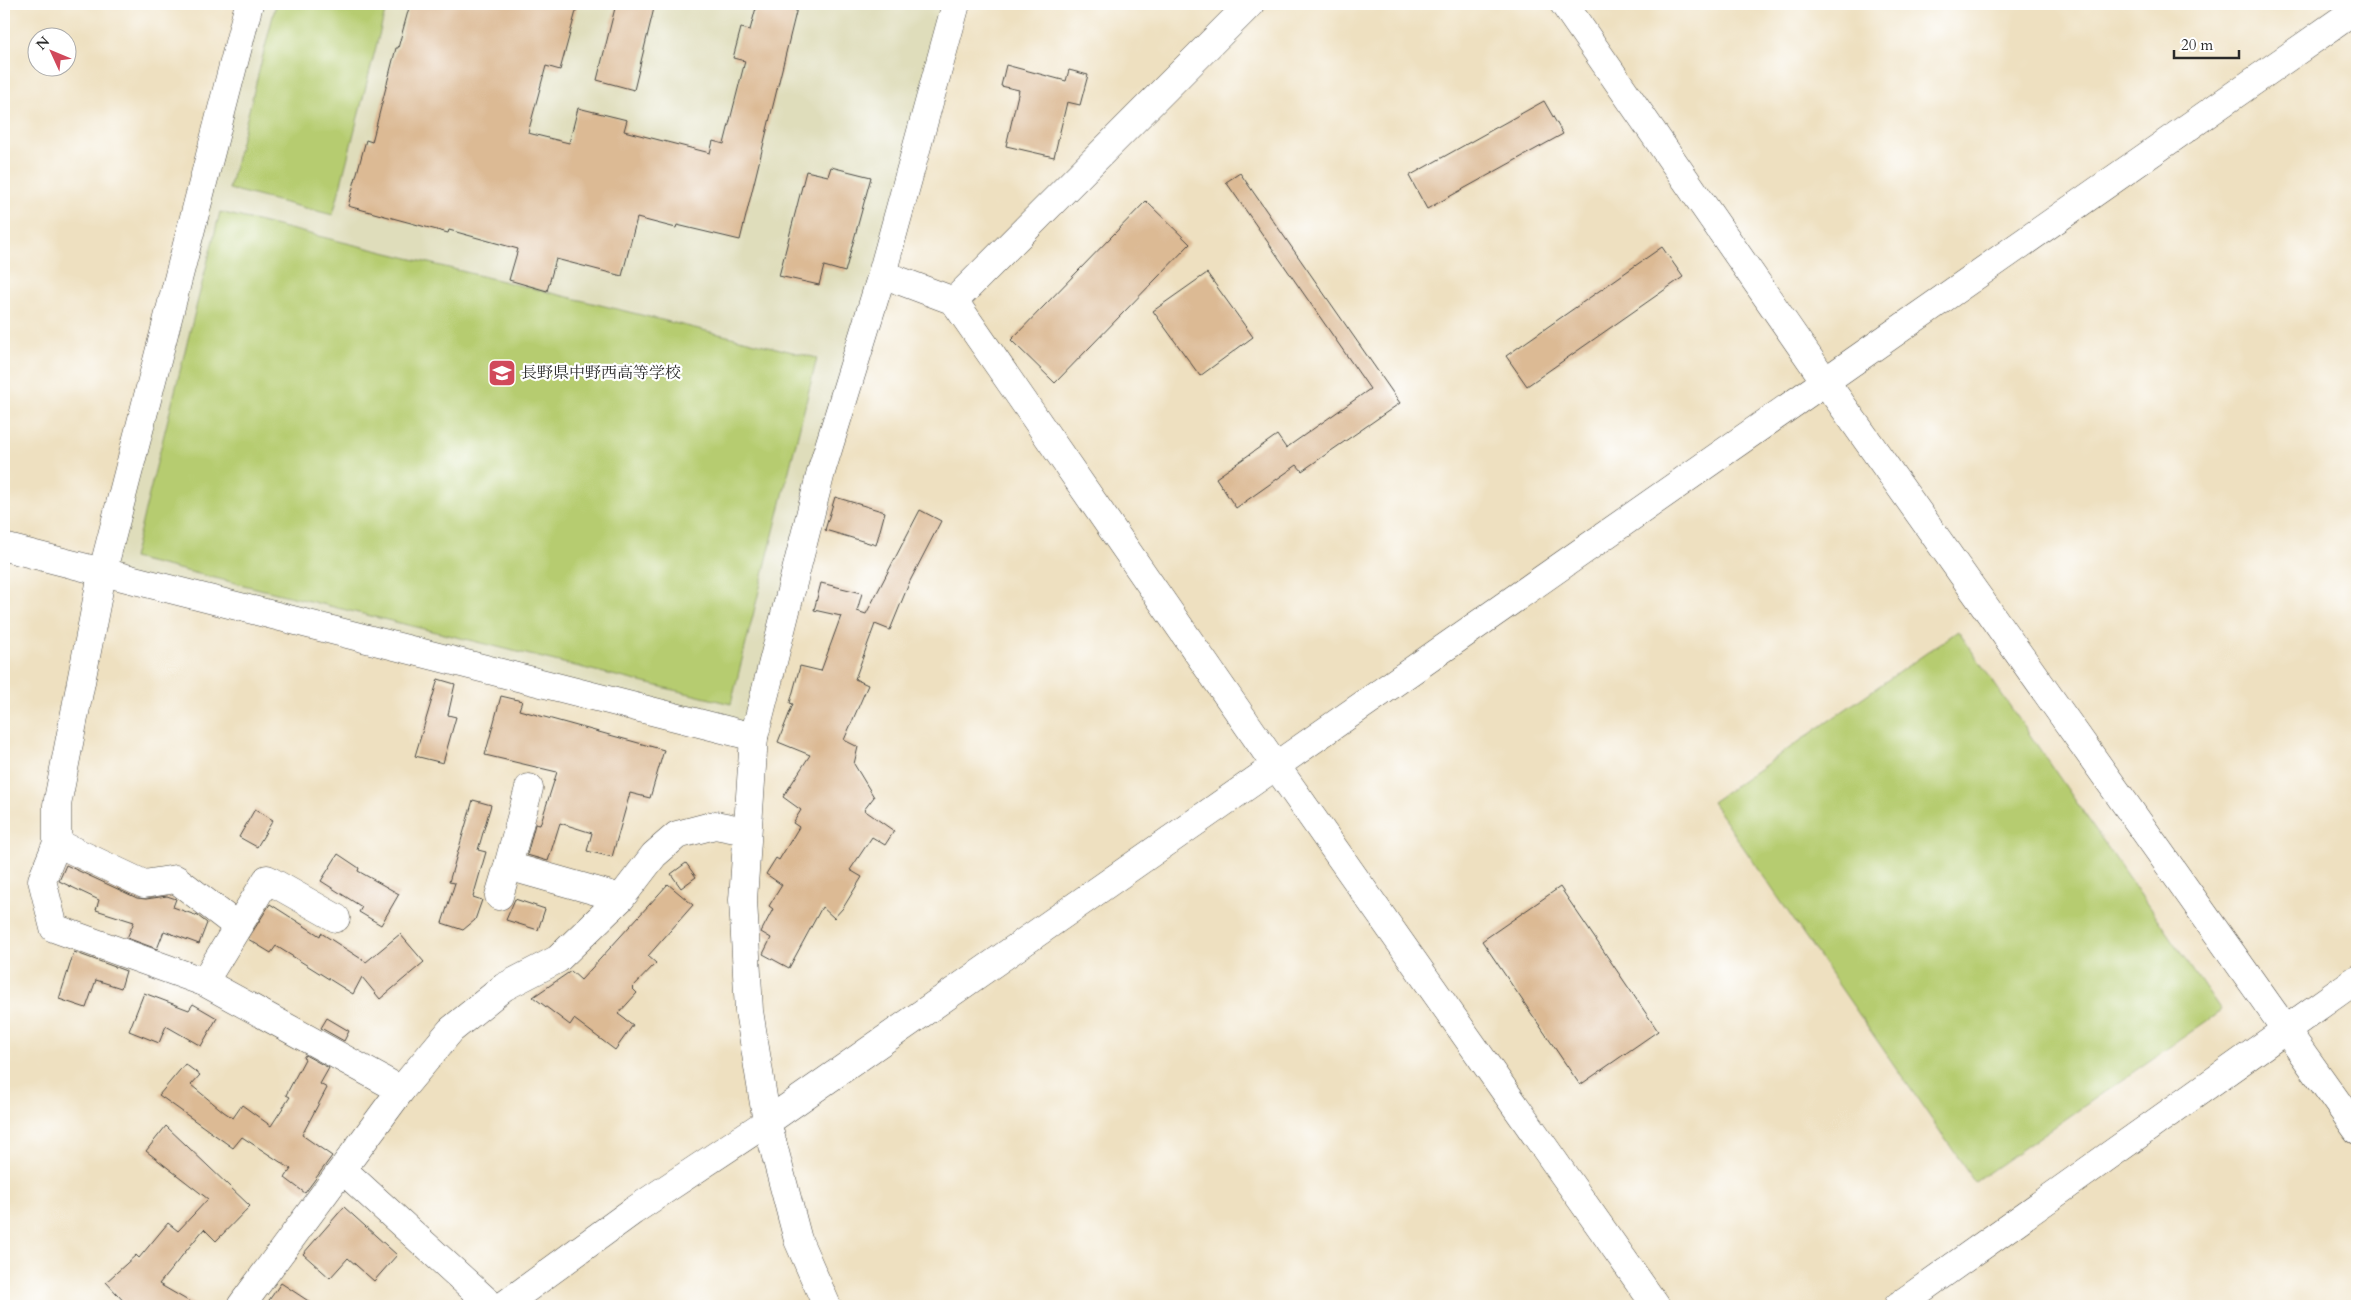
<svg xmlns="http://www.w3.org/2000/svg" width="2361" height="1310" font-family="Cardo,'Noto Serif JP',serif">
<rect width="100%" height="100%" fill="#fff"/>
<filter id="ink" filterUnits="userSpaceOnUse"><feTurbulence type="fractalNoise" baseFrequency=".02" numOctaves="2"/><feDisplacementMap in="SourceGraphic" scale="10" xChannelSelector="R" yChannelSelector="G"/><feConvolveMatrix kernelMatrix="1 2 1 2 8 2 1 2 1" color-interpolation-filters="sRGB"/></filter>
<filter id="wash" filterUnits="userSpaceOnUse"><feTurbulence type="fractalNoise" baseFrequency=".0096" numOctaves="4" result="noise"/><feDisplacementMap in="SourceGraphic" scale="20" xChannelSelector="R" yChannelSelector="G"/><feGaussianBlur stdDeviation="1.12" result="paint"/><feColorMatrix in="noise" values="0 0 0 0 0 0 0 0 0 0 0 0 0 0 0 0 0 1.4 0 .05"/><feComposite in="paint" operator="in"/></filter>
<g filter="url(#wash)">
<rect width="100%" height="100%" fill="#eee0c0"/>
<polygon fill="#dfddbb" points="249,4 956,4 754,737 102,574"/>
<g fill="#b6cc70" stroke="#707c4e">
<polygon points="276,4 387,4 333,215 229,189"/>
<polygon points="220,212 817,358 731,704 133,558"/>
<polygon points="1958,631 2221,1011 1975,1182 1712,802"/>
</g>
<g id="blocks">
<g fill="#dcba94">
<polygon points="410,4 578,4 560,70 546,66 528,133 569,143 578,108 627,120 624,131 710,153 713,141 724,144 745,61 733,58 741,28 750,30 757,4 798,4 740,240 677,225 676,228 637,218 622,276 556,259 547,291 509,280 518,249 449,230 448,233 348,206 366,140 372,142 396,48 398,48"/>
<polygon points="616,4 655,4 634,90 597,80"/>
<polygon points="1006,65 1066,81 1069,70 1088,75 1080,105 1067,102 1054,157 1006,146 1019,90 1001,86"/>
<polygon points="1544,101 1563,134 1427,209 1409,176"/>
<polygon points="831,167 871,177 845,272 824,266 819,285 779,276 806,171 828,176"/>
<polygon points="1240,173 1400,403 1302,471 1297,465 1236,508 1216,478 1277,435 1286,448 1370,389 1226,182"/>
<polygon points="1146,201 1190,244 1055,383 1011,340"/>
<polygon points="1662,247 1683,277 1527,386 1506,356"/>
<polygon points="1207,273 1253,337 1200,376 1153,311"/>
<polygon points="835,497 885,512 876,545 825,530"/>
<polygon points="920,510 941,521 910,581 890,630 875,624 855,679 868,685 844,740 858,747 854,764 874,797 864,810 894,831 885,845 872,837 850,870 862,877 843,908 834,918 822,907 789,968 763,954 771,938 761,932 773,909 769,906 782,885 766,874 776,858 779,860 799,827 793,823 801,810 783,797 810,755 778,742 793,704 790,703 800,666 821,671 841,616 814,610 821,583 862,593 857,611 866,614"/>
<polygon points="438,679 455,684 448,715 456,717 443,763 415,756"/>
<polygon points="501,696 522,701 519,710 664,750 650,798 630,793 612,857 587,851 592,833 560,823 548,861 527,855 535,824 540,825 557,772 485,755"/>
<polygon points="473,800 491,805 478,850 486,852 473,897 482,900 475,920 463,930 442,923 455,883 449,882"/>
<polygon points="255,809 273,820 257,847 239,837"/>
<polygon points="338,854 359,868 358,871 399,894 381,925 359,912 362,907 321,881"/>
<polygon points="686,863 696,877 681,888 671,874"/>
<polygon points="66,865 137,898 146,899 167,896 176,899 173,907 198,916 207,923 199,944 164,931 157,949 127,938 134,922 96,910 99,900 59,881"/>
<polygon points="668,884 693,905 648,956 656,963 632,988 637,993 618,1014 633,1025 615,1050 574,1019 570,1025 533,997 571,971 581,980"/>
<polygon points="1560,887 1658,1031 1580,1085 1482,941"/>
<polygon points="515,899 545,909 538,930 506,920"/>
<polygon points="270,904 320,936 321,933 366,962 400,934 424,962 380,999 362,977 353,994 276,946 271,953 248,939"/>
<polygon points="74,952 126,971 121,988 96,980 86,1008 59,999"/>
<polygon points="144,993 189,1010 193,1004 217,1018 201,1046 166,1026 159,1043 129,1031"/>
<polygon points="327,1018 349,1031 344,1041 321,1028"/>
<polygon points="305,1055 329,1068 320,1084 327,1088 302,1135 332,1156 305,1193 285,1178 291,1169 242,1137 233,1148 159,1095 185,1064 200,1075 191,1085 224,1112 233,1118 242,1105 271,1126 290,1097 286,1095 305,1059 303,1058"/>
<polygon points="166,1126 250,1206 216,1241 204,1229 159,1284 197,1306 128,1306 106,1282 136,1255 139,1258 168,1223 178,1231 208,1199 146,1151"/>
<polygon points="344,1207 397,1255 374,1281 348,1258 330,1278 303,1254"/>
<polygon points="281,1283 316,1306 265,1306"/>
</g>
</g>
</g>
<g filter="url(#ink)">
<use href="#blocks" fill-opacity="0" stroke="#484641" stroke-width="1"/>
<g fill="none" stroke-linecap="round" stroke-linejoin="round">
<defs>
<g id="minor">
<polyline points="249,4 102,574 57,805 57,843 42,880 54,928 204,982 401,1090"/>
<polyline points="1564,4 1825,381 2357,1130"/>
<polyline points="882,274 954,301 1250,4"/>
<polyline points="954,301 1276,766 1656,1306"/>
<polyline points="4,547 754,737"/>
<polyline points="529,788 508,866 621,898"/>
<polyline points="57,843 144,884 176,879 237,926"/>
<polyline points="499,896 508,866"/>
<polyline points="204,982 267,879 336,918"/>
<polyline points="343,1170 492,1306"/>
<polyline points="241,1306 401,1090 451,1030 504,987 558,959 621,898 654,855 677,835 715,825 746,831"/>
<polyline points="503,1306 633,1211 767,1122 2357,9"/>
<polyline points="827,1306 798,1240 767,1122 749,1011 743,900 754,737 821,472 882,274 956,4"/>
<polyline points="1898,1306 2357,979"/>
</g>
</defs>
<use href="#minor" stroke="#484641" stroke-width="29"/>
<use href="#minor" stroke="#fff" stroke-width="28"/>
</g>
</g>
<defs>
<symbol id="school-square" viewBox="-11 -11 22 22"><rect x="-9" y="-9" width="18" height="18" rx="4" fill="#d1495b" stroke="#fff"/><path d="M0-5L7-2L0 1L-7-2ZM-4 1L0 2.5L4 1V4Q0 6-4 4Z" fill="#fff"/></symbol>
</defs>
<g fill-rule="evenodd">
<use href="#school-square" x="486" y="357" width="32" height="32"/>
</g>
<g text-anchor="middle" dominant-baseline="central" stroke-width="4.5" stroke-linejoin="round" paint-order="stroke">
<g font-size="16" fill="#2b2b2b" stroke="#fff" text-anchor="start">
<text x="521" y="373">長野県中野西高等学校</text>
</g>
</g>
<rect width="2361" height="1310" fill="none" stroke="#fff" stroke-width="20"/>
<g transform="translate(52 52) rotate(314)"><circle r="24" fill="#ffffff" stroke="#aaaaaa"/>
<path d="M0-4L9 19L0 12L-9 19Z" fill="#d1495b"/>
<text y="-8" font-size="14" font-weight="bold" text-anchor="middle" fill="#2b2b2b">N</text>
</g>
<path d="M2174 50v8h65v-8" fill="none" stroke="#2b2b2b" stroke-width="2.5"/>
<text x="2181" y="50" font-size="15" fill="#2b2b2b" stroke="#ffffff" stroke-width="4" paint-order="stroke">20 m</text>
</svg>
